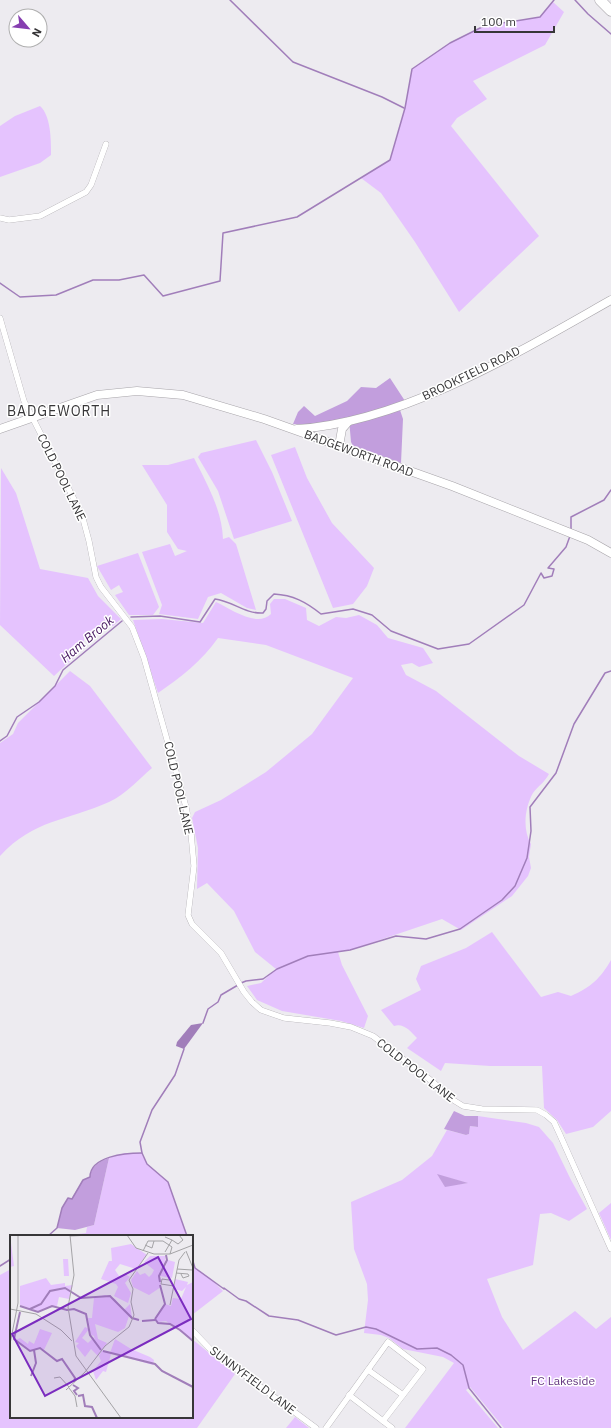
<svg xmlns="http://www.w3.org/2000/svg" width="611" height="1428" font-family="'IBM Plex Sans',sans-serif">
<rect width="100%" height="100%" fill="#edebf0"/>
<g fill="#e5c3fe" fill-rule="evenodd">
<polygon points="553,2 564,12 545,45 473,81 487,99 457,118 451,126 539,236 459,312 415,242 381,193 361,178 390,160 405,108 412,69 450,43 484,26 540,17"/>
<path d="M40 106C51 116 51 140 51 155L40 163 0 177V126L15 116Z"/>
<polygon points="256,440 272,472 292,521 234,539 218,491 198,457 201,453"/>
<polygon points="295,447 307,478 332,523 374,568 367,586 353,604 333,608 271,455"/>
<path d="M194 458C207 484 222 510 223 539L229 537 236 544 256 610 247 608 221 593 208 597 198 619 159 614 162 605 142 552 170 544 175 556 187 551 178 549 167 532V505L142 465H168Z"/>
<polygon points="1,468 16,493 40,569 88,578 98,596 121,619 113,626 99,625 84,638 84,648 54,676 0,625"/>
<polygon points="138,553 159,607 153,615 129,615 115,595 123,592 119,585 111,590 97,566"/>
<path d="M274 599H285L306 608 307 620 319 626 336 617 346 618 359 615 377 625 388 638 423 648 433 663 419 667 412 663 401 665 406 675 436 691 519 756 549 774C545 782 538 786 533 793 525 807 522 829 531 844L529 857 531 868 528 876 512 896 461 930 442 919 350 950 338 952 342 965 368 1016 364 1028 341 1021 282 1011 257 1000 247 986 261 983 276 969 255 952 234 911 207 883 197 889 198 848 192 818 195 812 221 800 266 772 312 734 353 678 266 645 218 638C202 661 181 677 158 693L133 620 162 619 203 623 216 602C231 609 257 628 271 614L270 604Z"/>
<path d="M70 671 90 686 152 768C139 779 125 795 109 802 67 821 34 819 0 856V743L13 734 18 723Z"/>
<path d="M492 932 541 997 558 992 571 996C591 987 600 979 611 960V1111L593 1127 566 1134 557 1120 544 1108 542 1066H490L445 1063 441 1071 407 1048 417 1038C410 1031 404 1023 394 1026L381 1010 421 990 416 979 421 966 466 948Z"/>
<path d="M478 1116 526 1123 539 1127 553 1143 571 1180 587 1209 569 1221 551 1213 540 1214 533 1265 487 1279 502 1317 523 1350 575 1311 596 1329 611 1317V1428H504L470 1387 466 1390 498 1428H405L454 1363 443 1357 403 1349 389 1338 381 1335 364 1333 368 1300 367 1284 354 1249 351 1202 402 1180 432 1156 447 1130 466 1135 469 1134 470 1126 478 1127ZM438 1175 467 1183 445 1186Z"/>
<polygon points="125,1153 141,1153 147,1164 168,1182 187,1236 62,1236 86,1233 87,1227 94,1225 109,1158"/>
<polygon points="611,1203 611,1240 599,1213"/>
<polygon points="192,1255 195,1268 210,1278 223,1291 192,1315"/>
<polygon points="11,1269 11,1417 182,1417 186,1421 183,1417 192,1417 192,1339 235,1374 197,1428 0,1428 0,1275"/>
<polygon points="295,1417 309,1428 286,1428"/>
</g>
<g fill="#c29edd">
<polygon points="390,378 405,401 398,404 403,419 401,463 353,446 351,442 349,419 305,425 293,424 298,412 304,406 315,416 347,401 361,387 376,388"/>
<polygon points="454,1111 465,1116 478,1116 478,1127 470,1126 469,1134 466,1135 444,1129"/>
<path d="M109 1158 94 1225 75 1230 57 1228 62 1208 68 1198H72L83 1180 90 1177C90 1167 100 1161 109 1158Z"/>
<polygon points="437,1174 468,1183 445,1187"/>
</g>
<polygon fill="#a17eba" points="203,1023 184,1049 176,1046 177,1042 191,1025"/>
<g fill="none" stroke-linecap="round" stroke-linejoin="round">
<g stroke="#a17eba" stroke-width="1.5">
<polyline points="230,0 293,62 382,97 404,108"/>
<polyline points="575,0 588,14 611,34"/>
<polyline points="0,283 20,297 56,295 93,280 119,280 144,275 163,296 220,281 223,233 297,217 390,160 405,108 412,69 450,43 484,26 540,17 554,0"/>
<polyline points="571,530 571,517 604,500 611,490"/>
<path d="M131 617 160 616 200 622 215 599C232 601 245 614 263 613L266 609 267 601 274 594C293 595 306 602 321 614L353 609 372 615 391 631 438 649 469 644 524 605 541 573 544 578 552 576 554 569 548 568 566 547 570 536"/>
<polyline points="0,741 7,736 17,717 39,702 55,686 63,670 122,621"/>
<polyline points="241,983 246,981 263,979 277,969 308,956 350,950 396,936 426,939 460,929 502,900 515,886 527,858 531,831 530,807 556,773 574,724 605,673 611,671"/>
<polyline points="203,1023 208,1009 218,1002 221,995 238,985"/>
<polyline points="184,1049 175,1075 152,1110 140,1142 142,1153 147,1164 168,1182 187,1236"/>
<path d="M48 1236 57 1228 62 1208 68 1198 72 1199 83 1180 90 1177C90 1156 126 1153 142 1153"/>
<polyline points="192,1258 195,1268 224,1289 224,1288 239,1299 246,1301 269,1316 298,1320 336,1335 366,1327 376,1329 417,1349 437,1348 451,1355 463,1365 469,1388 501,1428"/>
<polyline points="0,1266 11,1259"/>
</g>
<defs>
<g id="street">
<polyline points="0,218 9,220 40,216 86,192 91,185 106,144"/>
<polyline points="0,318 24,401 82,515 89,541 96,577 101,587 132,627 144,658 186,807 191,833 194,866 188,915 192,924 221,953 244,992 252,1002 261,1010 284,1018 330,1023 351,1027 373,1036 433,1082 450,1098 463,1106 482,1109 537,1110 546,1115 554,1122 560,1135 611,1249"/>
<polyline points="192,1330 212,1351 316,1428"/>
<polyline points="368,1370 403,1395"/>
<polyline points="349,1395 392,1428"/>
<polyline points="326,1428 388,1342 423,1369 383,1421"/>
</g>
<g id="secondary">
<polyline points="0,429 97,395 137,391 183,395 264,419 452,486 588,540 611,553"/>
<path d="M297 429C404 422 519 352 611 300"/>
<polyline points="339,446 342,429 348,422"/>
</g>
<polyline id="highway" points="600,0 611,11"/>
</defs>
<use href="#street" stroke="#a7a4a9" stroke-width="6"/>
<use href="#secondary" stroke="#a7a4a9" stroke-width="9"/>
<use href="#highway" stroke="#a7a4a9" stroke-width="11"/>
<use href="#street" stroke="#fff" stroke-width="5.5"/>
<use href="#secondary" stroke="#fff" stroke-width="8"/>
<use href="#highway" stroke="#fff" stroke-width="10"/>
</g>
<g text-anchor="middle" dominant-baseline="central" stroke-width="3" stroke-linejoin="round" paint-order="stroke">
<g font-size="12" fill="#373638" stroke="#fff">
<text transform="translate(471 373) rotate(-26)">BROOKFIELD ROAD</text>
<text transform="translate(359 453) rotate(20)">BADGEWORTH ROAD</text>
<text transform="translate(62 477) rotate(64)">COLD POOL LANE</text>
<text transform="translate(179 788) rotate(77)">COLD POOL LANE</text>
<text transform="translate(416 1070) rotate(38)">COLD POOL LANE</text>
<text transform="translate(253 1380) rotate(37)">SUNNYFIELD LANE</text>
</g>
<g font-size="12" fill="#643680" stroke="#fff">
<text x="563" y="1380">FC Lakeside</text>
</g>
<g font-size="13" font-style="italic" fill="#44155f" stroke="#fff">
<text transform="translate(87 639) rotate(-40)">Ham Brook</text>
</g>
<g font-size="14" letter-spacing="1" fill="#373638" stroke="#fff">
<text x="59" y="411">BADGEWORTH</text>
</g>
</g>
<g transform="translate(10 1235)">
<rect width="183" height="183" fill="#edebf0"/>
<path d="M0 0 4 31 0 32ZM121 9 137 20 126 34 110 29 105 35 109 41 115 39 120 42 115 48 121 58 118 68 104 61 108 52 106 49 91 44 99 26H102L101 13ZM140 21H155V32L158 25 165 27 162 43 150 41 151 52 139 60 123 52 121 45 127 36 130 40 135 38 139 42 142 39 144 35 134 27ZM53 24H58L59 41H54ZM36 43 41 50 55 48V51L63 50 59 64 49 62 47 71 28 76 10 70V51ZM165 44 178 47 177 50 183 47V106L156 86 147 87 145 84 155 69 161 71 163 63 171 64 176 52 172 56 164 54ZM95 60 105 64 114 75 120 69 122 83 119 81 115 93 108 97 85 89 88 104 97 108 88 121 81 114 75 122 66 111 69 108 65 107 75 92 79 94 72 103 78 108 84 102V107H88H85L84 101 81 100 78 83H82L84 63ZM30 94 42 98 34 115 30 113 20 116 6 105 10 103 18 109 19 106 24 109ZM105 104 121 114 140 122 144 125 143 130 100 118ZM92 115 101 119 96 137 93 136 86 145 83 136 91 126 89 121Z" fill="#e5c3fe"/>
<path fill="none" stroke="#a17eba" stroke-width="2" d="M150 47 149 41 157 25 156 20M10 71 28 77 42 71 57 75 64 74 76 79 80 100 91 115M20 74 31 69 40 56 55 53 71 63 100 61 122 83 129 85M10 77 4 104 20 116 30 113 47 126 52 124 65 143 64 147M145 84 155 69 150 50M145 84 148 88 160 89 170 95 183 106M132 86 145 85M93 116 145 129 152 136 183 152M21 141 26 128 24 115M63 150 68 153 64 156 67 160M68 161 73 160 75 171 82 172 87 183"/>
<path fill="none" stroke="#a4a3a6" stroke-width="1" d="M60 0 64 40 58 72 66 121 111 183M117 0 126 13 144 19H160L183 10M60 1 82 0M155 2 162 5 155 17M162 5 168 9 173 5 169 0M135 10 142 13 144 6M133 16 138 6H153L162 12 160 19M176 16 183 33M167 34 182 35M166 38 178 39 179 41 173 43 171 39M159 45 152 44 151 49 164 51M160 70 169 25 175 17M0 74 26 79 51 95 62 106M0 109 8 68V0M44 143 50 142 59 152M59 153 65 161 67 172M56 155 75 137 95 111 119 92 124 80 121 67 123 54 119 45 138 18"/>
<path fill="#7b2cbf" fill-opacity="0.15" stroke="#7b2cbf" stroke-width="2" d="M148 22 181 84 35 161 2 99Z"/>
<rect width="183" height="183" fill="none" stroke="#373638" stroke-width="2"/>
</g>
<g transform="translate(28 28) rotate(118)"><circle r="19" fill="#ffffff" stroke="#afafaf"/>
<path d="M0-3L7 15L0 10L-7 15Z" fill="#863eb0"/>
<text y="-6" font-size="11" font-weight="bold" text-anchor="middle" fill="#373638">N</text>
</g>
<path d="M475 26v6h79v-6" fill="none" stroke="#373638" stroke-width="2"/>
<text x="481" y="26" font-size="12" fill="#373638" stroke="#ffffff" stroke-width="3" paint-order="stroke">100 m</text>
</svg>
